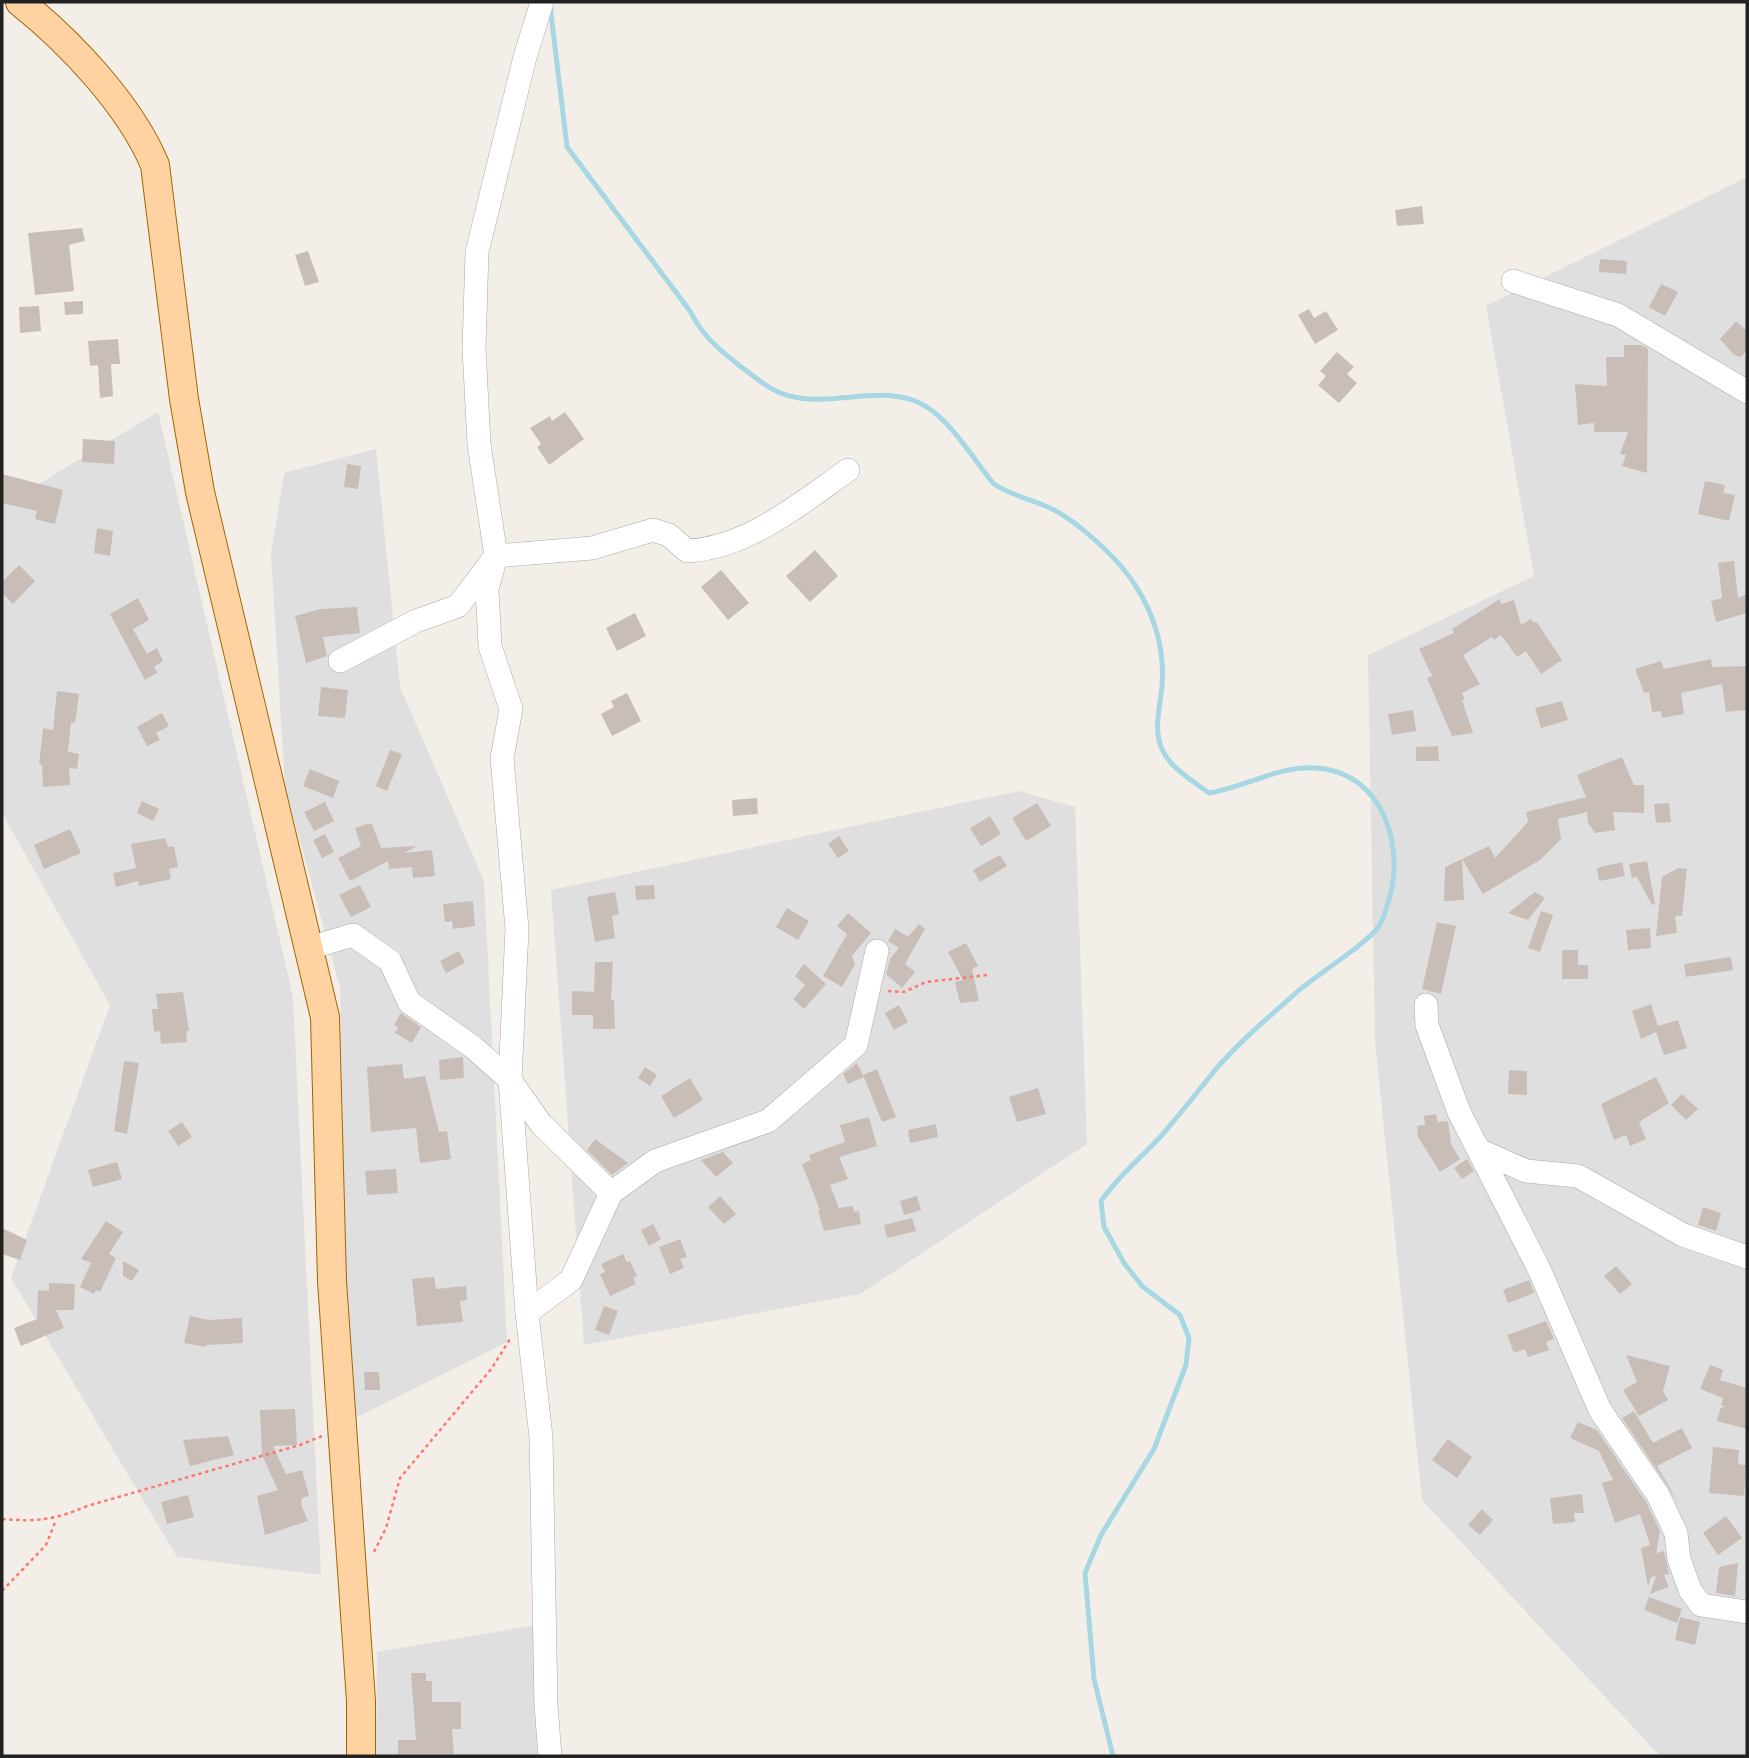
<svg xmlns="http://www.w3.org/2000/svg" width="1749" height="1758" font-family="'Space Grotesk',sans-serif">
<rect width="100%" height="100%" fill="#f3efe8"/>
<g fill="#e0dfdf">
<polygon points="1747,177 1747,1756 1660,1756 1422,1500 1375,1041 1368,655 1534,576 1486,306"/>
<polygon points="158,412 293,997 321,1575 177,1557 11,1278 110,1005 2,813 2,506"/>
<polygon points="376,449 400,687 484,881 507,1342 349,1421 340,987 285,786 271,554 284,473"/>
<polygon points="1019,791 1075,807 1087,1144 860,1294 584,1345 551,890"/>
<polygon points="536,1625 544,1756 376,1756 377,1652"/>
</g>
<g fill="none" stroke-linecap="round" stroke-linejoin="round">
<path stroke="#a7d7e2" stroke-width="5" d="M550 5 567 147 690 311C702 335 718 349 740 366 755 377 770 391 790 396 835 408 885 381 927 407 953 424 974 460 994 484 1009 494 1026 498 1043 505 1073 516 1118 558 1135 585 1155 615 1165 651 1162 686 1160 708 1153 729 1162 749 1170 768 1193 781 1209 793 1246 787 1277 766 1316 768 1385 772 1407 851 1387 906 1385 912 1383 920 1379 926 1367 944 1316 975 1297 992 1269 1017 1240 1041 1216 1069 1198 1091 1181 1113 1162 1135 1141 1158 1119 1175 1101 1201L1104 1227 1124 1263 1142 1286 1180 1315 1189 1338 1186 1365 1154 1449 1101 1535 1085 1573 1094 1679 1113 1756"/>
</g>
<g fill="#c8beb7">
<polygon points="1422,206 1424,224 1397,226 1395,210"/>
<polygon points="82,228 85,241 69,245 74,291 35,295 28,233"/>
<polygon points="308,251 319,282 305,286 295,255"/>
<polygon points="1600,259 1627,261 1626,274 1599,272"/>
<polygon points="1661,284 1678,292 1665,316 1649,307"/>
<polygon points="83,301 83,314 65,315 64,302"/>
<polygon points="39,306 41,331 20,333 19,307"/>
<polygon points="1309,309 1314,318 1326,311 1338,330 1315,344 1298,315"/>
<polygon points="1736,321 1747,331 1747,350 1741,357 1734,355 1720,339"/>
<polygon points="118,339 120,364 111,364 113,396 100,398 98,365 90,366 88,341"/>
<polygon points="1624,345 1641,345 1648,349 1647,473 1622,466 1626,455 1620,454 1628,432 1594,432 1594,423 1578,425 1575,384 1607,386 1606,357 1624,357"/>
<polygon points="1337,352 1354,367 1347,374 1357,383 1339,403 1318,385 1326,376 1320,371"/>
<polygon points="565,412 584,439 549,465 537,447 541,444 530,428 550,416 552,421"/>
<polygon points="83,439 115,441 114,464 82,462"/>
<polygon points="347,464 361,466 358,489 344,487"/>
<polygon points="2,474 63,490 55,524 35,519 37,511 2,503"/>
<polygon points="1705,481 1725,485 1723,493 1735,495 1729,521 1698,514"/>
<polygon points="97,528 113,531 110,556 94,553"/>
<polygon points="815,550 838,576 810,602 786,576"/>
<polygon points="1734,561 1738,598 1747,594 1747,613 1716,622 1711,601 1722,598 1718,563"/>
<polygon points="19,565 35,581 13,604 2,593 2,582"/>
<polygon points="721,570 749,603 728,620 701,587"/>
<polygon points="138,598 149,620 133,629 147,654 157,648 163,661 154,667 157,673 145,680 110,614"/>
<polygon points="1500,599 1501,604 1514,600 1521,625 1531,619 1534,623 1536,621 1562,660 1541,674 1526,651 1517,657 1501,635 1494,640 1492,637 1463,655 1480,684 1462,693 1465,699 1462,700 1473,733 1452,736 1427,678 1432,676 1419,649 1454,633 1452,629"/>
<polygon points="357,607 360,633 323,637 327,656 306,663 295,616 321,609"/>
<polygon points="635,613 646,636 617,651 606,628"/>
<polygon points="1711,659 1712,667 1747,666 1747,710 1726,712 1722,684 1681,693 1684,714 1662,718 1661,711 1652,712 1649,692 1644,693 1635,669 1661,661 1664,669"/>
<polygon points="321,687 348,690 345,718 318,716"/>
<polygon points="57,691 79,694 75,723 71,722 68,752 79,754 77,769 69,768 70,785 43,787 42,765 39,764 43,728 53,730"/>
<polygon points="627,693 641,721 612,736 601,714 614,707 611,701"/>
<polygon points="1562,701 1568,720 1541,728 1535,708"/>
<polygon points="1413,710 1416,731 1392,735 1388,714"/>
<polygon points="162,713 169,726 156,733 160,740 147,746 137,727"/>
<polygon points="1438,746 1439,761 1416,761 1416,747"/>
<polygon points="390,750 402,754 387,791 376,786"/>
<polygon points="1622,757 1634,785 1644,785 1644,813 1613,812 1615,830 1595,833 1588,823 1587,812 1558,819 1561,839 1540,860 1483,894 1462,859 1489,846 1495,858 1528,822 1526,812 1586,797 1577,775"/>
<polygon points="310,769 339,781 333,798 303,786"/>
<polygon points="757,798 758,814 733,816 732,800"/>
<polygon points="142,801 159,809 153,821 137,813"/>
<polygon points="325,802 334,821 314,831 304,812"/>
<polygon points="1037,803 1051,826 1026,841 1012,818"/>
<polygon points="1669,803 1671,822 1656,823 1654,804"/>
<polygon points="990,816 1001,834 981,846 970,828"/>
<polygon points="367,824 372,824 381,848 417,846 404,853 432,850 435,876 413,878 412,867 389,869 388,861 350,881 338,858 361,846 355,828"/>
<polygon points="70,829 81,853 44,869 34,845"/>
<polygon points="325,834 334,852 322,858 313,840"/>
<polygon points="839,836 849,851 838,858 828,844"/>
<polygon points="165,838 168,847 174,846 178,867 169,869 171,879 139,886 138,881 116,887 113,873 136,868 131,844"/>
<polygon points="1000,855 1007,866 980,882 973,870"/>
<polygon points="1462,859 1464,900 1444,901 1445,867"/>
<polygon points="1647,861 1655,904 1652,905 1637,877 1632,878 1629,864"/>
<polygon points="1622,862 1625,876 1599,881 1597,868"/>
<polygon points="1678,868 1687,869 1682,916 1675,916 1677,933 1656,936 1662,877"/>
<polygon points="360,885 371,907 351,917 339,895"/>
<polygon points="654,885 655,899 636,900 635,886"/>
<polygon points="615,892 619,914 612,916 615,938 595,942 587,897"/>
<polygon points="1535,892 1545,898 1528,920 1508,913"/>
<polygon points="473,901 475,926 453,929 452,921 445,922 443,904"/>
<polygon points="787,908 809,921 798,940 776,927"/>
<polygon points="1541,911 1553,915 1540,952 1528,948"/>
<polygon points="848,913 871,933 852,956 855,964 842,987 823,976 847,934 837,926"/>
<polygon points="1437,922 1456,926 1441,994 1422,989"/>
<polygon points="919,924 925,929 905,964 915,972 902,988 886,974 890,959 899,948 888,941 895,929 908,937"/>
<polygon points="1650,928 1651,948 1628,950 1626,930"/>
<polygon points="966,943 978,966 972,969 979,1001 960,1003 955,982 963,980 948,952"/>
<polygon points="1562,950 1578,950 1578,965 1588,965 1588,979 1562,979"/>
<polygon points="459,951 465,963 446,973 440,961"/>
<polygon points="1731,957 1733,970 1686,977 1684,964"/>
<polygon points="595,962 613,962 611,1000 614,1000 615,1029 593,1029 593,1015 572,1015 572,991 594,992"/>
<polygon points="804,964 826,984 804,1009 793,999 805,985 795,976"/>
<polygon points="183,992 189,1031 186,1031 187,1042 161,1044 160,1031 154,1032 152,1009 158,1009 156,994"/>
<polygon points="1651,1004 1658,1026 1678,1020 1687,1048 1664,1055 1656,1032 1641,1039 1632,1011"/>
<polygon points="899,1005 908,1022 894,1030 885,1013"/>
<polygon points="401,1013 421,1027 412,1043 395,1033 398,1027 394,1025"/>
<polygon points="463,1057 464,1078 440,1080 439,1060"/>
<polygon points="124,1061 139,1063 127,1134 114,1131"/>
<polygon points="857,1063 864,1077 848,1084 843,1074"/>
<polygon points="402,1064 404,1079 425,1076 439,1132 447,1131 451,1159 420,1163 416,1128 371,1132 367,1067"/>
<polygon points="645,1067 657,1075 650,1086 638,1078"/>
<polygon points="877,1069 896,1117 882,1122 863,1075"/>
<polygon points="1509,1070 1527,1071 1527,1095 1508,1094"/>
<polygon points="1656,1077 1669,1103 1639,1122 1646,1139 1630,1146 1626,1135 1614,1140 1601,1104"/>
<polygon points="690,1078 703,1100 674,1118 661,1096"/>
<polygon points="1038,1088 1046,1114 1017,1122 1009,1097"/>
<polygon points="1682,1094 1698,1109 1686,1120 1671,1105"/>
<polygon points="1436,1114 1438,1122 1448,1121 1451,1144 1460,1159 1440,1172 1418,1137 1417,1126 1425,1125 1424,1116"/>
<polygon points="869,1117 877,1146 839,1157 848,1179 830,1185 839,1208 853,1206 854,1212 859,1211 861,1224 824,1231 818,1211 820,1210 802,1164 811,1160 809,1155 845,1142 840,1125"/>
<polygon points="182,1122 192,1137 178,1146 168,1131"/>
<polygon points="936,1124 938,1137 910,1143 908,1130"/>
<polygon points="595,1139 628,1163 612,1175 587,1150"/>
<polygon points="723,1152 733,1163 716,1177 701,1160"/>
<polygon points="1467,1159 1474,1171 1462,1179 1454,1168"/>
<polygon points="117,1162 122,1179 93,1187 88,1170"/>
<polygon points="396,1169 398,1193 367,1195 365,1171"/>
<polygon points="720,1196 736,1214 724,1224 708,1207"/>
<polygon points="917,1196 921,1210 904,1215 900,1201"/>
<polygon points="1703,1207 1721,1213 1716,1231 1698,1225"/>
<polygon points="912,1218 916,1231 887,1238 884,1225"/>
<polygon points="106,1221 123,1232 109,1254 116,1258 100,1292 96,1290 94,1294 80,1287 91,1263 81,1259"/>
<polygon points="653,1224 661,1239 649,1246 641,1230"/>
<polygon points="2,1228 27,1240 20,1260 2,1254"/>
<polygon points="680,1239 687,1257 680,1259 684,1268 670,1274 659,1247"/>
<polygon points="623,1254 627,1262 630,1261 637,1276 633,1278 636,1284 610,1296 600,1274 605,1272 601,1264"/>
<polygon points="123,1261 139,1270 132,1281 123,1276"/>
<polygon points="1616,1266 1632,1284 1620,1294 1604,1276"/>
<polygon points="434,1277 436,1289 466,1286 467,1300 460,1301 463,1322 417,1326 412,1279"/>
<polygon points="1529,1280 1534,1293 1508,1303 1503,1290"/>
<polygon points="49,1283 75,1284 74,1310 56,1310 64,1328 21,1346 14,1328 37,1319 38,1290 49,1291"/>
<polygon points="604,1306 618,1311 609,1335 595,1330"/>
<polygon points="190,1316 209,1320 242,1318 243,1343 206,1345 206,1347 184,1343"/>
<polygon points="1546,1321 1554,1339 1546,1342 1549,1350 1528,1357 1525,1349 1514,1353 1507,1335"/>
<polygon points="1626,1355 1670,1366 1663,1391 1668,1400 1639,1416 1623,1390 1637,1382"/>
<polygon points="1710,1365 1723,1370 1720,1380 1747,1388 1747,1429 1717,1421 1720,1409 1725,1406 1721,1405 1723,1398 1700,1389"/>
<polygon points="364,1372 379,1372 380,1390 365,1390"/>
<polygon points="295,1409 297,1445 273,1446 286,1474 302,1470 309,1496 302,1498 301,1505 308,1521 265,1535 257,1496 278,1490 262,1455 260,1410"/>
<polygon points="1634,1411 1653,1443 1682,1428 1692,1448 1657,1466 1681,1506 1622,1418"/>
<polygon points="1578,1422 1597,1430 1646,1502 1660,1531 1656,1553 1664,1551 1669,1574 1664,1575 1669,1587 1650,1594 1656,1576 1651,1577 1648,1587 1641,1548 1650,1545 1640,1514 1615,1523 1602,1483 1613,1480 1599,1451 1570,1438"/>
<polygon points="228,1436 234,1455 190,1466 183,1440"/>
<polygon points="1448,1439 1472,1457 1457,1478 1432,1460"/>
<polygon points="1713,1447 1739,1450 1738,1464 1746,1465 1744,1496 1709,1493"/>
<polygon points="1582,1494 1584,1513 1574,1513 1575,1522 1553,1524 1550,1498"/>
<polygon points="188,1495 194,1517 167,1524 161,1502"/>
<polygon points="1482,1509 1493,1520 1480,1535 1468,1525"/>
<polygon points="1726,1516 1742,1538 1718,1555 1703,1533"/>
<polygon points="1738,1563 1735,1596 1716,1593 1719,1567"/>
<polygon points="1649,1597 1682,1609 1677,1623 1644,1610"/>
<polygon points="1680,1617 1700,1622 1695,1645 1675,1640"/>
<polygon points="411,1673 426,1673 426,1681 432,1681 432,1702 461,1702 461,1729 452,1729 454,1754 398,1754 398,1740 416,1740"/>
</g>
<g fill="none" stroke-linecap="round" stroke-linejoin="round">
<defs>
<g id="minor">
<polyline points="542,2 525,57 477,252 474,348 479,444 496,556 487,589 490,646 511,709 502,758 517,929 510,1080 527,1313 541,1437 546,1705 550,1756"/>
<polyline points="1513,281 1618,315 1747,392"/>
<path d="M340 661 416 621 458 606 496 556 592 548 653 530 669 535 687 551C748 548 801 503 848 470"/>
<polyline points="309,948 353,935 390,961 409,1002 473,1047 510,1080 541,1124 611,1193"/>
<polyline points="1426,1005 1427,1025 1459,1112 1539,1269 1600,1410 1658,1495 1676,1533 1679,1559 1690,1590 1701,1605 1747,1612"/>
<polyline points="1481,1151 1526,1171 1578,1176 1683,1235 1747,1257"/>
<polyline points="527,1313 571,1280 611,1193 655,1161 768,1121 856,1045 877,951"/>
</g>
<path id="major" d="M20 2C70 42 130 105 155 165L184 399 200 492 325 1017 332 1281 361 1701V1756"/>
</defs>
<use href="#minor" stroke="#a9a9a9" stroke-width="24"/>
<use href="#major" stroke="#a06500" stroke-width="30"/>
<g stroke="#ff776d" stroke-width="2.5" stroke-dasharray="3.5 3.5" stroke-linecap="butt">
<polyline points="888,991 904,992 926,982 987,975"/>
<path d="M2 1519C38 1522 54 1520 87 1506L300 1445 322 1436"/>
<polyline points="374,1552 386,1528 400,1478 492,1368 510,1339"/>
<polyline points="2,1591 46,1545 56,1520"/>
</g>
<use href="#minor" stroke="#fff" stroke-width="23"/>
<use href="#major" stroke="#ffd3a1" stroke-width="28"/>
</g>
<rect width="1749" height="1758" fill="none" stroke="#222222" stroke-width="7"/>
</svg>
